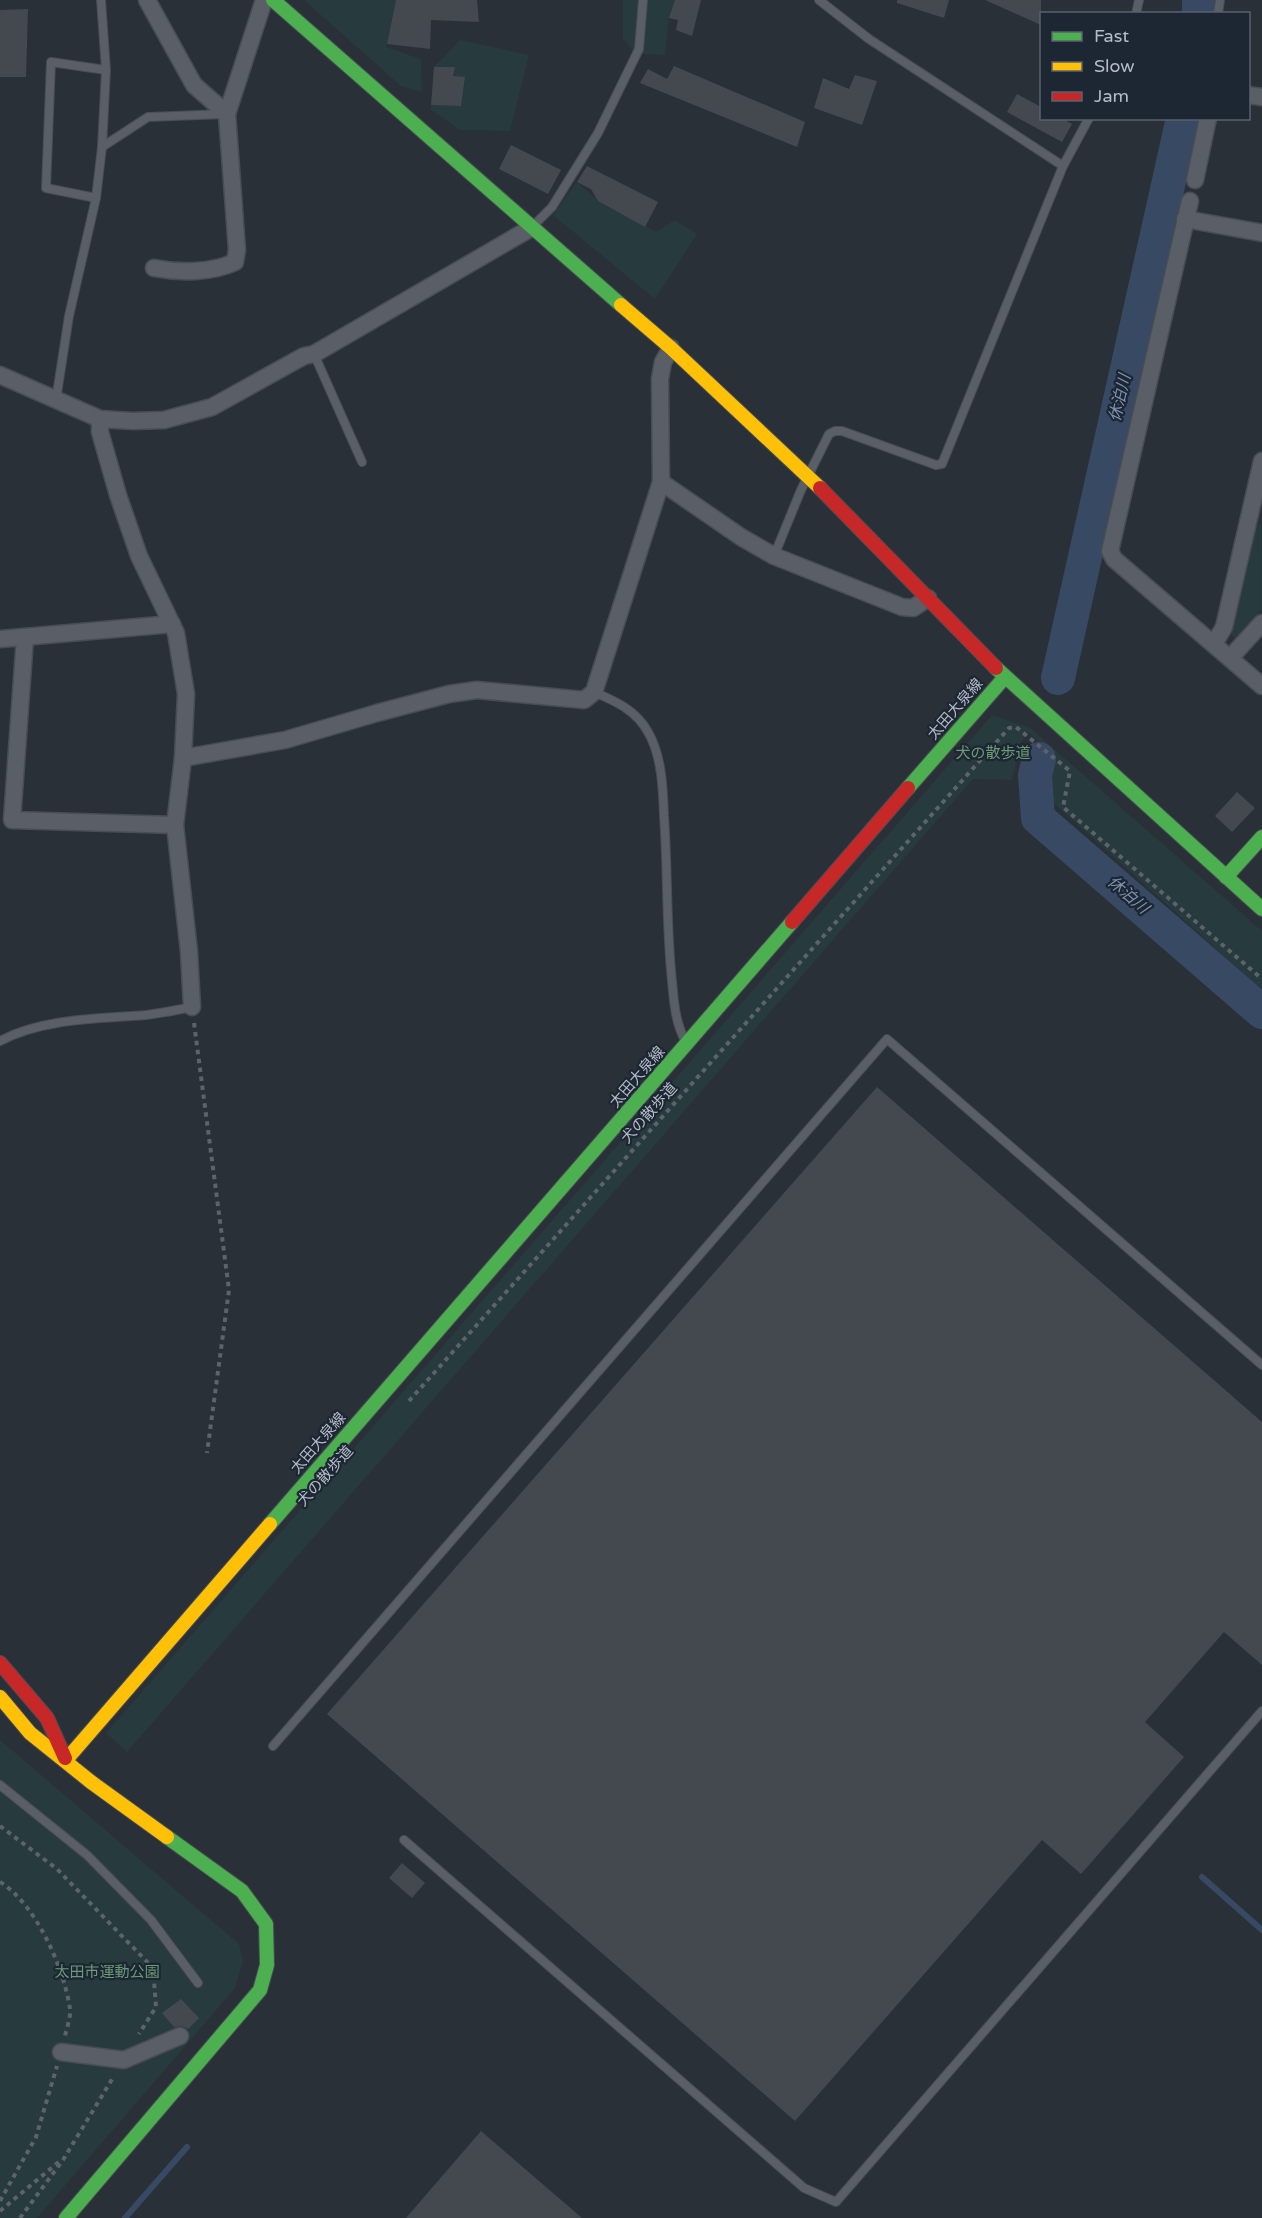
<svg xmlns="http://www.w3.org/2000/svg" width="1262" height="2218" font-family="'Varela Round','Noto Sans JP',sans-serif">
<rect width="100%" height="100%" fill="#2a3038"/>
<g fill="#273a3e">
<polygon points="304,0 396,0 386,47 421,59 422,92 401,86"/>
<polygon points="623,0 675,0 668,22 665,55 637,54 623,38"/>
<polygon points="460,40 529,55 510,131 460,130 431,110 431,105 461,106 465,78 453,77 455,67 434,67"/>
<polygon points="577,182 598,201 656,232 675,220 697,234 655,299 553,215"/>
<polygon points="1261,522 1262,609 1236,639 1231,635 1254,530"/>
<polygon points="992,715 1030,728 1262,931 1262,990 1049,799 1047,778 1049,750 1029,733 1021,742 1012,780 973,779 127,1752 106,1733"/>
<polygon points="0,1740 239,1944 243,1961 235,1988 37,2218 0,2218"/>
</g>
<g fill="none" stroke-linecap="round" stroke-linejoin="round">
<g stroke="#384963" stroke-width="6">
<polyline points="1202,1877 1262,1930"/>
<polyline points="125,2218 187,2147"/>
</g>
<g stroke="#384963" stroke-width="34">
<polyline points="1199,0 1199,14"/>
<polyline points="1058,678 1183,118"/>
<polyline points="1039,759 1035,775 1038,818 1262,1012"/>
</g>
</g>
<g fill="#444950">
<polygon points="396,0 477,0 479,22 431,20 430,49 387,44"/>
<polygon points="675,0 701,0 692,36 676,30 678,20 669,18"/>
<polygon points="897,0 949,0 944,18 897,3"/>
<polygon points="985,0 1041,0 1041,25"/>
<polygon points="28,9 26,77 0,77 0,10"/>
<polygon points="674,66 805,122 797,147 640,83 648,69 667,79"/>
<polygon points="434,67 455,67 453,76 465,77 461,106 431,105"/>
<polygon points="855,75 877,81 862,125 814,108 823,78 849,89"/>
<polygon points="1017,94 1041,107 1041,118 1062,118 1072,124 1062,142 1007,112"/>
<polygon points="511,145 561,170 548,194 499,169"/>
<polygon points="587,166 658,202 645,227 598,201 591,189 577,182"/>
<polygon points="1237,792 1255,808 1232,832 1215,816"/>
<polygon points="877,1087 1262,1422 1262,1665 1224,1632 1145,1722 1184,1757 1081,1874 1042,1840 795,2121 327,1714"/>
<polygon points="402,1863 425,1883 412,1898 389,1878"/>
<polygon points="181,1999 199,2018 188,2029 182,2026 174,2027 162,2013"/>
<polygon points="481,2131 582,2218 406,2218"/>
</g>
<g fill="none" stroke-linecap="round" stroke-linejoin="round">
<defs>
<g id="lane">
<polyline points="819,0 869,39 1063,166"/>
<polyline points="1136,14 1139,0"/>
<polyline points="1218,14 1220,0"/>
<polyline points="102,147 148,117 225,114"/>
<polyline points="96,198 46,188 51,62 106,70"/>
<polyline points="534,225 552,207 598,133 639,49 643,0"/>
<polyline points="314,354 362,462"/>
<polyline points="56,400 69,316 96,198 102,147 106,70 101,0"/>
<polyline points="774,556 801,490 829,434 835,431 842,431 936,465 942,464 1063,166 1089,118"/>
<path d="M594 692C615 701 636 710 648 732 662 756 663 789 664 816 668 871 666 926 672 981 674 1002 675 1023 686 1042"/>
<path d="M0 1041C44 1018 98 1019 146 1015 162 1013 177 1010 192 1007"/>
<polyline points="273,1746 887,1039 1262,1365"/>
<polyline points="0,1785 87,1855 151,1920 198,1983"/>
<polyline points="404,1840 804,2188 836,2202 1262,1711"/>
</g>
<g id="street">
<polyline points="147,0 194,85 227,114 264,0"/>
<polyline points="1248,95 1262,97"/>
<polyline points="1195,180 1208,118"/>
<polyline points="1190,201 1110,551 1114,559 1262,686"/>
<polyline points="1185,219 1262,233"/>
<path d="M154 268C179 273 212 273 235 262L237 250 227 114"/>
<polyline points="0,375 100,419 133,421 164,420 212,407 304,356 314,354 531,228"/>
<polyline points="100,419 100,432 118,495 139,556 176,633 186,694 183,758 175,825 189,952 192,1007"/>
<polyline points="661,482 741,537 774,556 902,607 913,608 928,598"/>
<polyline points="25,637 12,820 175,825"/>
<polyline points="0,639 172,624"/>
<polyline points="1214,644 1224,627 1262,461"/>
<polyline points="1230,658 1262,623"/>
<polyline points="183,758 285,740 377,713 449,694 477,690 584,700 594,692 661,482 660,379 663,362 671,348"/>
<polyline points="61,2052 124,2060 180,2036"/>
</g>
<g id="fast">
<polyline points="273,0 621,305"/>
<polyline points="996,668 1262,909"/>
<polyline points="908,788 1005,677"/>
<polyline points="1226,877 1262,837"/>
<polyline points="270,1524 792,922"/>
<polyline points="66,2218 260,1990 267,1965 266,1924 242,1891 167,1837"/>
</g>
<g id="slow">
<polyline points="621,305 671,348 820,488"/>
<polyline points="0,1697 30,1733 91,1782 167,1837"/>
<polyline points="66,1760 270,1524"/>
</g>
<g id="jam">
<polyline points="820,488 996,668"/>
<polyline points="792,922 908,788"/>
<polyline points="0,1663 47,1718 65,1758"/>
</g>
</defs>
<use href="#lane" stroke="#484c53" stroke-width="10"/>
<use href="#street" stroke="#484c53" stroke-width="19"/>
<use href="#fast" stroke="#484c53" stroke-width="16"/>
<use href="#slow" stroke="#484c53" stroke-width="16"/>
<use href="#jam" stroke="#484c53" stroke-width="16"/>
<g stroke="#5d636a" stroke-width="4" stroke-dasharray="4.5 4.5" stroke-linecap="butt">
<polyline points="194,1023 229,1290 207,1453"/>
<polyline points="409,1401 1009,728 1016,727 1070,771 1063,807 1262,979"/>
<polyline points="0,1826 57,1869 153,1968 156,2007 139,2034"/>
<path d="M0 1882C36 1904 64 1968 70 2009 71 2017 67 2027 65 2036"/>
<polyline points="0,2201 36,2137 57,2066"/>
<polyline points="0,2211 61,2160"/>
<polyline points="20,2218 63,2160 114,2076"/>
</g>
<use href="#lane" stroke="#5a5e66" stroke-width="8"/>
<use href="#street" stroke="#5a5e66" stroke-width="16"/>
<use href="#fast" stroke="#4caf50" stroke-width="14"/>
<use href="#slow" stroke="#ffc107" stroke-width="14"/>
<use href="#jam" stroke="#c62828" stroke-width="14"/>
</g>
<g text-anchor="middle" dominant-baseline="central" stroke-width="4.5" stroke-linejoin="round" paint-order="stroke">
<g font-size="15" fill="#b4bcc9" stroke="#1d2633">
<text transform="translate(955 709) rotate(-49)">太田大泉線</text>
<text transform="translate(637 1077) rotate(-49)">太田大泉線</text>
<text transform="translate(649 1113) rotate(-48)">犬の散歩道</text>
<text transform="translate(318 1443) rotate(-49)">太田大泉線</text>
<text transform="translate(325 1476) rotate(-48)">犬の散歩道</text>
</g>
<g font-size="15" fill="#6b9a76" stroke="#1d2633">
<text x="993" y="753">犬の散歩道</text>
<text x="107" y="1972">太田市運動公園</text>
</g>
<g font-size="16" font-style="italic" fill="#7c92b1" stroke="#1d2633">
<text transform="translate(1120 398) rotate(-77)">休泊川</text>
<text transform="translate(1128 895) rotate(41)">休泊川</text>
</g>
</g>
<rect x="1040" y="12" width="210" height="108" fill="#1d2633" stroke="#59626f" stroke-width="1.5"/>
<rect x="1052" y="32" width="30" height="9" fill="#4caf50" stroke="#59626f" stroke-width="1.5"/>
<text x="1094" y="42" font-size="18" fill="#b4bcc9">Fast</text>
<rect x="1052" y="62" width="30" height="9" fill="#ffc107" stroke="#59626f" stroke-width="1.5"/>
<text x="1094" y="72" font-size="18" fill="#b4bcc9">Slow</text>
<rect x="1052" y="92" width="30" height="9" fill="#c62828" stroke="#59626f" stroke-width="1.5"/>
<text x="1094" y="102" font-size="18" fill="#b4bcc9">Jam</text>
</svg>
